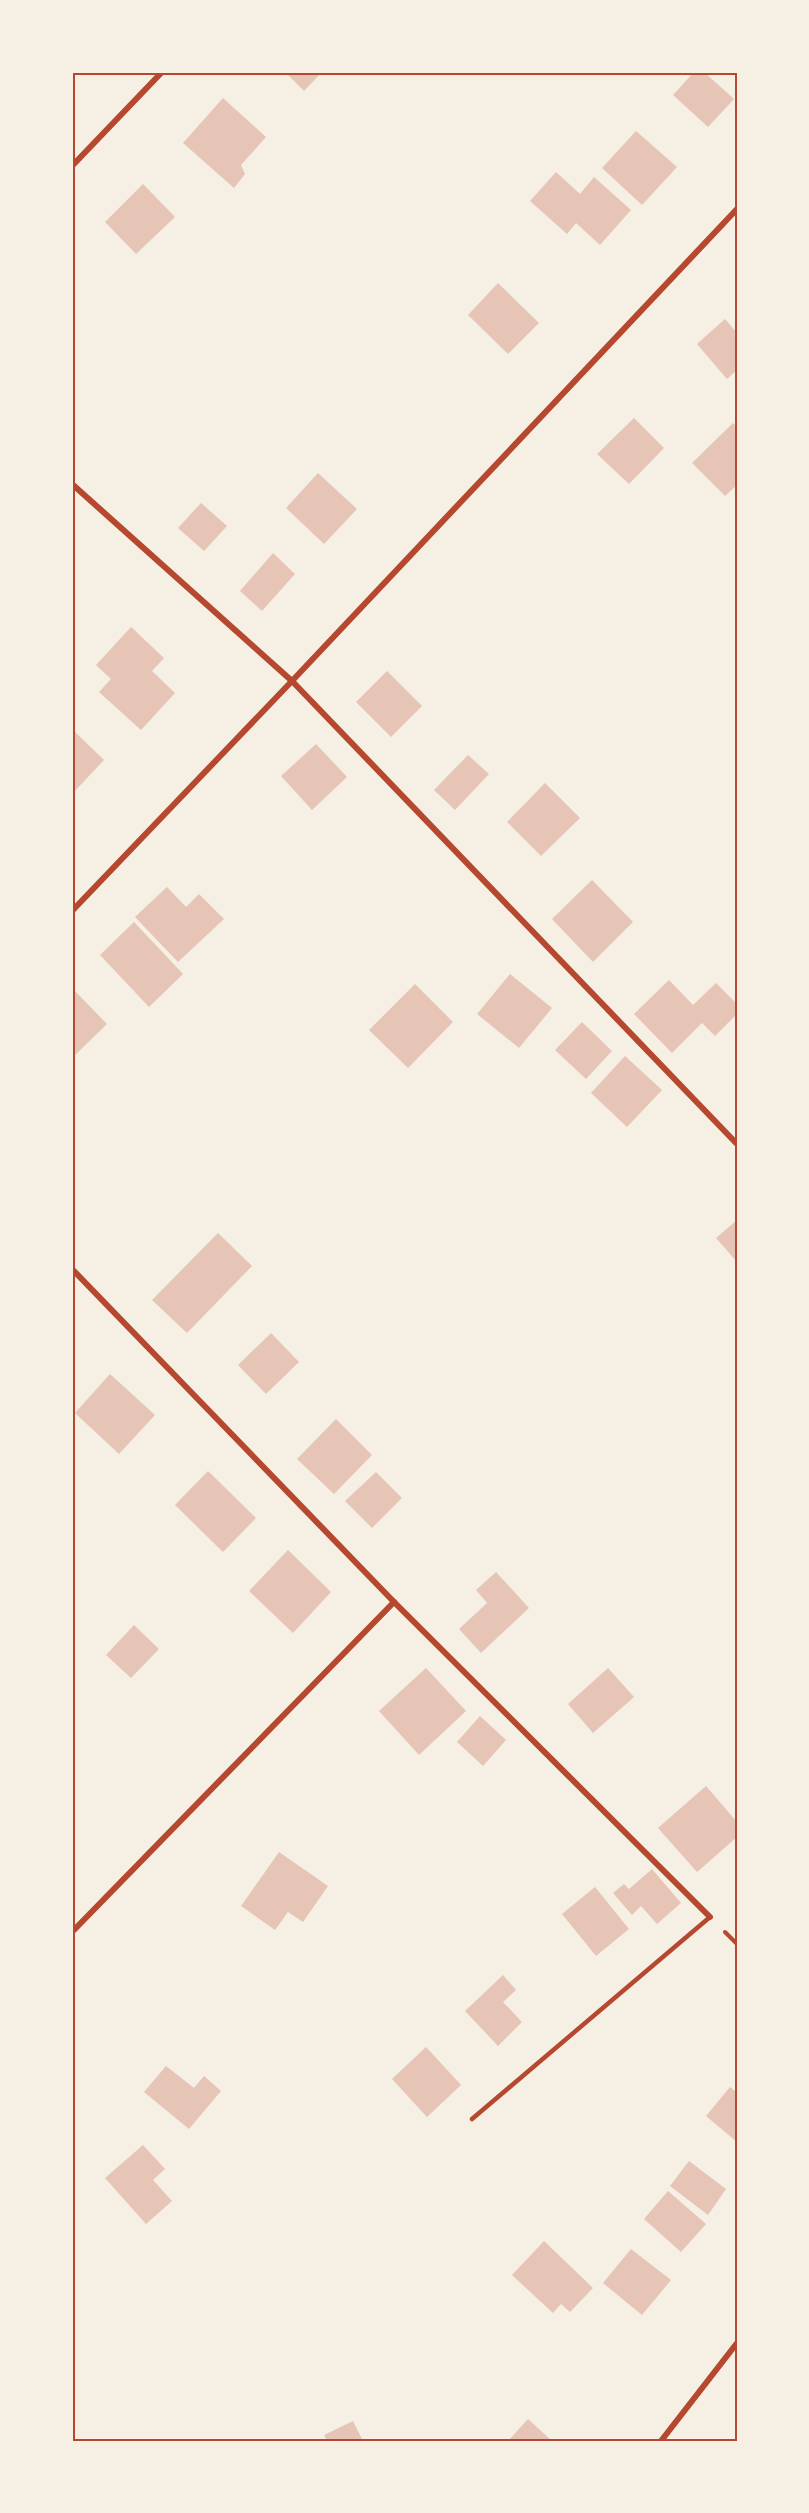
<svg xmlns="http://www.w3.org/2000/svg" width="809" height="2513" font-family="'Crimson Pro',serif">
<rect width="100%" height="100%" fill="#f6efe4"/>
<g fill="#e6c5b7">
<polygon points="285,72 322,72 304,91"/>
<polygon points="694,72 704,72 734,99 708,127 673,95"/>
<polygon points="223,98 266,137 241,165 245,174 234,188 183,143"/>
<polygon points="636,131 677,167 642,205 602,168"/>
<polygon points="556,172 580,194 594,177 631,210 600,245 576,223 567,234 530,201"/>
<polygon points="143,184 175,217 136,254 105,222"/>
<polygon points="498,283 539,323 508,354 468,315"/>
<polygon points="725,319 737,333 737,370 727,379 697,344"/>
<polygon points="634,418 664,448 629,484 597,454"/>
<polygon points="733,423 737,427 737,485 725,496 692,463"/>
<polygon points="318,473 357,509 324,544 286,508"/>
<polygon points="201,503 227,526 204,551 178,528"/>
<polygon points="273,553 295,574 262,611 240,591"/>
<polygon points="131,627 164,658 152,671 175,693 141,730 99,692 111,679 96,665"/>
<polygon points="387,671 422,706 391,737 356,702"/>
<polygon points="72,729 104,760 72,794"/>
<polygon points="316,744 347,777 312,810 281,776"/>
<polygon points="468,755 489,774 455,810 434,790"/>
<polygon points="545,783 580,818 541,856 507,822"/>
<polygon points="592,880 633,922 593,962 552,919"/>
<polygon points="167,887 186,907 199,894 224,919 178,962 135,917"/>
<polygon points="134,922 183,974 149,1007 100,955"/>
<polygon points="510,974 552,1008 519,1048 477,1014"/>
<polygon points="669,980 693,1005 716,983 737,1004 737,1014 715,1036 702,1023 672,1053 634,1014"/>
<polygon points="415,984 453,1022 408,1068 369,1030"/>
<polygon points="72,988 107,1024 73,1057 72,1056"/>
<polygon points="582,1022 612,1051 586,1079 555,1050"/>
<polygon points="625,1056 662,1090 627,1127 591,1093"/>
<polygon points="737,1220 737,1262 716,1238"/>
<polygon points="218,1233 252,1266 187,1333 152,1300"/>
<polygon points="271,1333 299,1362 266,1394 238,1365"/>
<polygon points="110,1374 155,1415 119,1454 75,1413"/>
<polygon points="336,1419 372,1455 334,1494 297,1459"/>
<polygon points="208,1471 256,1518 223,1552 175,1505"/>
<polygon points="376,1472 402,1498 372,1528 345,1501"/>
<polygon points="288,1550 331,1592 293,1633 249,1591"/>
<polygon points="496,1572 529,1608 481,1653 459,1629 487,1603 476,1590"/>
<polygon points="134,1625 159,1649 131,1678 106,1655"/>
<polygon points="426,1668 466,1711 419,1755 379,1711"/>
<polygon points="608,1668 634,1697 593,1733 568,1704"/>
<polygon points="480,1716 506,1740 483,1766 457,1742"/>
<polygon points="706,1786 737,1822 737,1837 697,1872 658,1828"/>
<polygon points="279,1852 328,1886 303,1922 288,1912 275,1930 241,1906"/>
<polygon points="652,1869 681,1903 657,1924 641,1906 632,1915 613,1893 624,1884 629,1889"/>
<polygon points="595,1887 629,1929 596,1956 562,1914"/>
<polygon points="503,1975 516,1990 503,2002 522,2022 498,2046 465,2011"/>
<polygon points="426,2047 461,2085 427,2117 392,2079"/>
<polygon points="166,2066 194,2088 204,2076 221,2091 189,2129 144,2092"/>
<polygon points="730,2087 737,2093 737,2142 706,2116"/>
<polygon points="143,2145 165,2169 153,2180 172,2201 146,2224 105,2178"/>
<polygon points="689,2161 726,2189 708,2215 670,2186"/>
<polygon points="668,2191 706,2224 681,2252 644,2219"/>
<polygon points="544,2241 593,2288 570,2312 561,2304 553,2313 512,2275"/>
<polygon points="631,2249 671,2280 642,2315 603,2283"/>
<polygon points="528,2419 552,2441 508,2441"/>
<polygon points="353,2421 363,2441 327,2441 324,2435"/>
</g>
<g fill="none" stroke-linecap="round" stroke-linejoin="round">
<polyline stroke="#b5482f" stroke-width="4" points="725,1932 737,1944"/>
<polyline stroke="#b5482f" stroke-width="4.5" points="472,2119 710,1917"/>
<g stroke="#b5482f" stroke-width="6">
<polyline points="72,166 162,72"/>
<polyline points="72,484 292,681 737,1144"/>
<polyline points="72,911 292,681 737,209"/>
<polyline points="72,1269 394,1602 710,1917"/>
<polyline points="72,1932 394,1602"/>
<polyline points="661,2441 737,2343"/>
</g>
</g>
<rect width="809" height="2513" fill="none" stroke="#f6efe4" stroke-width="147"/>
<rect x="74" y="74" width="662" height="2366" fill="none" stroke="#b5482f" stroke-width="2"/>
</svg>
